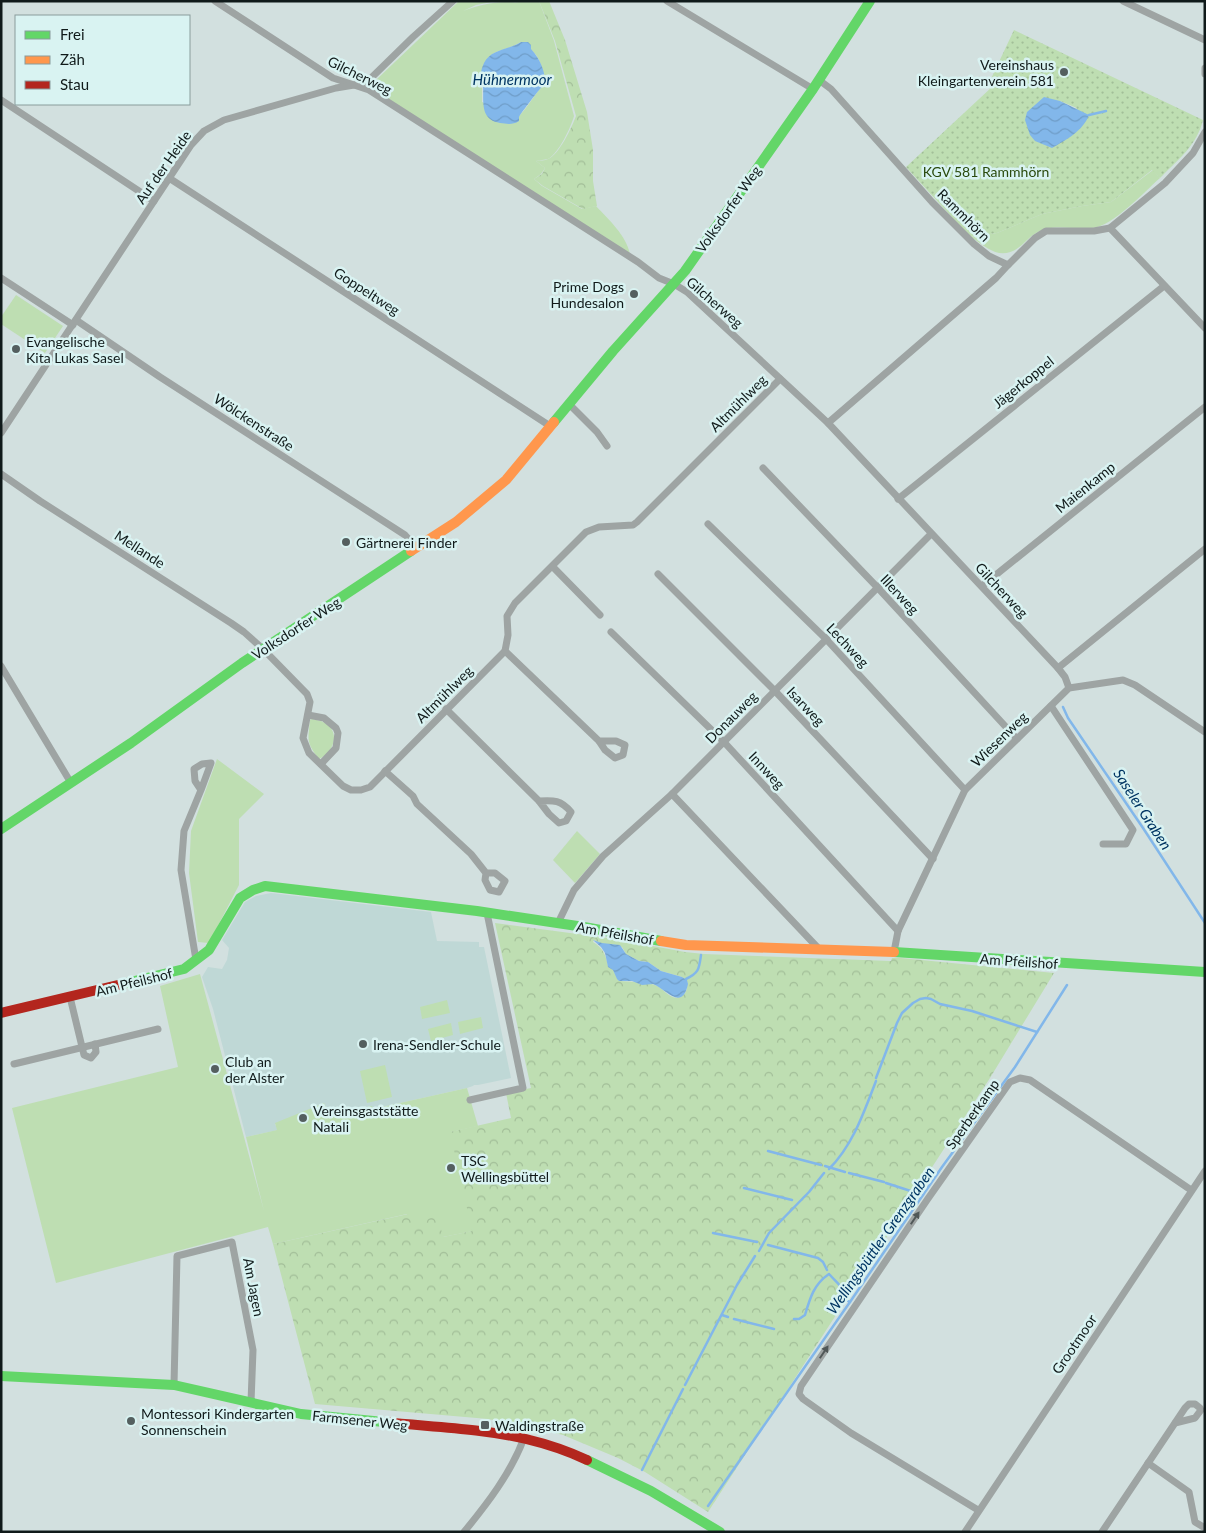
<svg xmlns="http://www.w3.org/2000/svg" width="1206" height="1533" font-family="Lato,sans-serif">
<defs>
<pattern id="forest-crowns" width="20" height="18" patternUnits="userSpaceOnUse" patternTransform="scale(1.25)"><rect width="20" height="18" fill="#bedeb2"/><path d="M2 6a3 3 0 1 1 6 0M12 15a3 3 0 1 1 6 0" fill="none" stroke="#a2be98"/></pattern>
<pattern id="garden-dots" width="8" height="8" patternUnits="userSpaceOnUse" patternTransform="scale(1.25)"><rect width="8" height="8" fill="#bedeb2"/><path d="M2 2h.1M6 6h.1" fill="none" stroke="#a2be98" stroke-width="1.8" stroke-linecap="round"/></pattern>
<pattern id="water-waves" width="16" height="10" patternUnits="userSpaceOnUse" patternTransform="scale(1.25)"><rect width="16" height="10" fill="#82b7ea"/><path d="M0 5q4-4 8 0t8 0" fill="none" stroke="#6f9dc8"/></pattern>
</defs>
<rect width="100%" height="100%" fill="#d2e0df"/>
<polygon fill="#bfd8d6" points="271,893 431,912 437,941 479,942 479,947 484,947 511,1078 478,1085 474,1085 473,1086 467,1088 373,1109 329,1114 324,1103 275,1124 278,1130 246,1137 213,1009 202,977 208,967 222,969 227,960 229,948 222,940 245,902 256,896"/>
<g fill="#bedeb2" fill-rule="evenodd">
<path d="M459 1H497L476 5 463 11C483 4 498 0 519 3L511 1H539L554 41 574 116C571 127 559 153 548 159 545 160 539 160 536 161L545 168 541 174 534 179 542 186 582 209 596 206C609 220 626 235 630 254L376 91 375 81ZM521 42C541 56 540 60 545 83 535 93 529 106 519 116L482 102C483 85 477 58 499 51 507 48 513 47 521 42Z"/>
<path d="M1153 170 1160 178C1144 192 1113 226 1093 228 1078 230 1061 225 1046 229 1037 231 1031 236 1024 243 1003 263 990 250 971 237L997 233 1042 214 1082 206 1111 202Z"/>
<polygon points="16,295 63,326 45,353 1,324 1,317"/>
<path d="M312 719C315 720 320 720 323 722 341 730 335 752 319 759 306 742 308 740 310 720Z"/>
<polygon points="217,759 264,794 239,819 239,885 209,943 198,942 189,873 191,831"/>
<polygon points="577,831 600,854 575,883 553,860"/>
<polygon points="200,974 264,1211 246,1137 277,1130 275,1123 324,1103 329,1114 372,1106 373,1109 467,1088 478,1126 451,1132 473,1231 443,1237 411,1223 407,1214 273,1244 268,1227 56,1283 12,1108 178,1067 160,986"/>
<polygon points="447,1000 450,1013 422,1019 420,1007"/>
<polygon points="481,1017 483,1028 460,1034 458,1022"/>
<polygon points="451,1023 453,1035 431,1041 428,1029"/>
<polygon points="385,1065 392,1097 367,1103 360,1071"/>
</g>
<g fill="url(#forest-crowns)" fill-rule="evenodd">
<path d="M539 1H549L565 40 587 112 593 150V181L597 206 583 209 543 186 534 179 542 174 545 168 536 161C540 160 545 161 548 159 559 155 572 127 576 116L555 41Z"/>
<path d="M495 923 615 939 685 952 704 954 891 961 892 958H901L1054 973 990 1078 708 1512 645 1472 618 1458 563 1435 534 1428 488 1419 315 1404 273 1244 408 1214 412 1223 438 1216 443 1237 472 1231 450 1132 511 1118 506 1093 531 1088ZM594 940 599 943 622 947 626 954 639 961 648 962 661 971 682 977 687 980C687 985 688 991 683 995 672 1004 664 988 655 985 644 981 630 982 619 981L613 970 608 966C606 955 603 948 593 942Z"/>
</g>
<path fill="url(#garden-dots)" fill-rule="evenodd" d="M1014 30 1203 120C1197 145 1178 160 1160 178L1152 170 1111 202 1082 206 1042 214 997 233 970 237 906 167 993 86 989 83ZM1060 101 1077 108 1035 141Z"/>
<g fill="url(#water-waves)">
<path d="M521 42H528L531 45V49C540 59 545 70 545 83 542 86 520 114 519 117 519 119 519 120 519 121 513 125 507 124 500 123 479 120 484 100 483 85 482 74 479 74 484 63 491 49 509 50 521 42Z"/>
<path d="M1044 97 1060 101 1089 115C1083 131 1066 140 1052 148L1035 141 1030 135 1025 120 1027 112Z"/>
<path d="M593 940 602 943 620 945 626 954 639 961 648 962 661 971 682 977 687 980 688 984C682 1012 666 989 653 984L642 985 632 981H619L617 979 613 970 608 967 605 953 601 947Z"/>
</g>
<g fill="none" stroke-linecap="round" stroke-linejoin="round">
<g stroke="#82b7ea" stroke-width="2.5">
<polyline points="1089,115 1106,111"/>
<polyline points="1063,707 1068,718 1143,828 1205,923"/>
<path d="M686 979C699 973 699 969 701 955"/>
<polyline points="876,1078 897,1023 902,1013 913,1003 920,999 926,998 931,999 940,1004 972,1011 1037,1032"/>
<polyline points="768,1151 821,1165"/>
<polyline points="825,1166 845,1172"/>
<path d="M829 1169C853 1145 864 1112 876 1081"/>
<polyline points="849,1173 884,1182"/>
<polyline points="886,1183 923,1195"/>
<polyline points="744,1188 792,1200"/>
<polyline points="713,1233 757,1242"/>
<polyline points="768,1245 818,1258 823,1262 827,1270"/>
<polyline points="759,1251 769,1233 809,1192 824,1173"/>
<path d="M830 1275C836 1282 847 1290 846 1300L850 1302"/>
<polyline points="722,1315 728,1317"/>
<polyline points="734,1319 774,1329"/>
<path d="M794 1319H799L805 1315C810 1298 814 1284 829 1274"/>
<polyline points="685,1385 737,1285 755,1256"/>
<polyline points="642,1470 683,1389"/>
<polyline points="708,1506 850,1302 942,1167 1015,1067 1067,985"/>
</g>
<g stroke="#9ea4a3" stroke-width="7">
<polyline points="215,1 333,78 369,90 638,262 659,278 674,284 687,292 828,423 1058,668 1065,677 1069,688"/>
<polyline points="667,1 813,89"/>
<polyline points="1123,1 1205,40"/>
<polyline points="1205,68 1205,74"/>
<polyline points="819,80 831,89 932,202 974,244 989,256 1008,265 1035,238 1046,231 1094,231 1110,228 1165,183 1193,153 1205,132"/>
<polyline points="1,100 154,201"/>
<polyline points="169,178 550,426"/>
<polyline points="1110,228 1205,328"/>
<polyline points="1,278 73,325"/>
<polyline points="76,320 160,377 405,535 416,547"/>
<polyline points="569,404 597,432 607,446"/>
<polyline points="828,423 996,278 1008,265"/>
<polyline points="1,433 191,145 204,131 224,120 336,88 354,85 368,81 413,37 453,1"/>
<polyline points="763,468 878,588 1017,739"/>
<polyline points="1,474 40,501 231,623 244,632 263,649 307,694 310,702 303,738 309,753 343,786 351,790 361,790 370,787 505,651 508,635 507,616 515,603 586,532 599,527 633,525 637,522 780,379"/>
<polyline points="898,499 1164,286"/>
<polyline points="708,524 826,639 965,790"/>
<polyline points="553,567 600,615"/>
<polyline points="658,574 775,691 933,859"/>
<polyline points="982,586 1205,407"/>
<polyline points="611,632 724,742 898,931"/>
<polyline points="505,651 599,741 605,750 615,758 623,755 625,745 616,741 599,741"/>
<polyline points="1,666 71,783"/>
<polyline points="1058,668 1205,549"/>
<polyline points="1051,706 1133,830 1126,844 1103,844"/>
<path d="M446 709 539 801 549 814 559 823 566 821 571 812C561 800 554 800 539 801"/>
<polyline points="308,715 324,718 336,728 338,733 336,748 321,764"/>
<polyline points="385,771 413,796 417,804 471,854 486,873 495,873 505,881 499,892 490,890 485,880 486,873"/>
<polyline points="672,794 819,949"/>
<polyline points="558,923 574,890 603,856 672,794 931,534"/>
<polyline points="894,952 898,931 965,790 1069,688 1123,680 1135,685 1205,732"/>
<polyline points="196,960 181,870 184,831 201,790 195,781 194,769 202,764 211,763 201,790"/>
<polyline points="70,997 84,1055 91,1058 96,1052 95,1044"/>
<polyline points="14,1064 158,1029"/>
<polyline points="470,1100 523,1088 487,913"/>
<polyline points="174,1385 177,1256 232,1242 253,1350 251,1402"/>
<polyline points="1148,1463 1189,1492 1195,1522 1205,1528"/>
<polyline points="978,1510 851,1433 803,1399 799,1394 801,1386 927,1200 1010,1082 1020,1078 1030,1080 1191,1190"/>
<path d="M464 1532C487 1504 511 1473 524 1438"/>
<polyline points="965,1532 1205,1171"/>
<polyline points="1102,1532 1185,1408 1189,1404 1195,1404 1200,1408 1201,1410 1195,1418 1175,1423"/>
</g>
<g stroke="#63d668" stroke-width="10">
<polyline points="554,422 613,351 685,271 813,89 870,1"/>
<polyline points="1,829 131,743 242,663 411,551"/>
<polyline points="894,952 1205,972"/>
<polyline points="122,984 184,969 209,950 240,898 253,890 265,886 477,911 584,927 661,941"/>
<polyline points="1,1376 174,1385 301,1414 384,1422"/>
<polyline points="587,1460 651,1491 720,1532"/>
</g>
<g stroke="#ff974d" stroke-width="10">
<polyline points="411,551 456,522 506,480 554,422"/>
<polyline points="661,941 686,945 894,952"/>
</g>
<g stroke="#b3261e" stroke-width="10">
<polyline points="1,1013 122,984"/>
<path d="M384 1422C431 1427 480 1428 526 1439 547 1444 568 1451 587 1460"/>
</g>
</g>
<defs><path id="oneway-solid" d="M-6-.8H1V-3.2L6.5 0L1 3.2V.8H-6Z" transform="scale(1.25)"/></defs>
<g fill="#505858">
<use href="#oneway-solid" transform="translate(915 1218) rotate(-56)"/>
<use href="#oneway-solid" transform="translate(824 1352) rotate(-56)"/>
</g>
<g fill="#545f5f" stroke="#d9f3f2" stroke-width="2">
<circle cx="1064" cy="72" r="5"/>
<circle cx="634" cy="294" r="5"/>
<circle cx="16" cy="349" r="5"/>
<circle cx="346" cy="542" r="5"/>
<circle cx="363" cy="1044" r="5"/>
<circle cx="215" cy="1069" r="5"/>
<circle cx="303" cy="1118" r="5"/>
<circle cx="451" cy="1168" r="5"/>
<circle cx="131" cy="1421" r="5"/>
<rect x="480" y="1420" width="10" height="10" rx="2.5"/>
</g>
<g text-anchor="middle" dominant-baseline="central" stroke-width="5" stroke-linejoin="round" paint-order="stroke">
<g font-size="14" fill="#101a1a" stroke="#d9f3f2" text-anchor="start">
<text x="1054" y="64" text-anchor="end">Vereinshaus<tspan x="1054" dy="16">Kleingartenverein 581</tspan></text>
<text x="624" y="286" text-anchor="end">Prime Dogs<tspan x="624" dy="16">Hundesalon</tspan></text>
<text x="26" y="341">Evangelische<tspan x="26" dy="16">Kita Lukas Sasel</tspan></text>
<text x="356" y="542">Gärtnerei Finder</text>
<text x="373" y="1044">Irena-Sendler-Schule</text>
<text x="225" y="1061">Club an<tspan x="225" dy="16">der Alster</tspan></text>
<text x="313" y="1110">Vereinsgaststätte<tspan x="313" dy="16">Natali</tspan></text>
<text x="461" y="1160">TSC<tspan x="461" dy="16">Wellingsbüttel</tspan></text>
<text x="141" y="1413">Montessori Kindergarten<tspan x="141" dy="16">Sonnenschein</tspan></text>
<text x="495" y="1425">Waldingstraße</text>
</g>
<g font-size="14" fill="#101a1a" stroke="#d9f3f2">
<text transform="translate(360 75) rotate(26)">Gilcherweg</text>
<text transform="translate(163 167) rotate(-55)">Auf der Heide</text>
<text transform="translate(728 209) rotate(-55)">Volksdorfer Weg</text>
<text transform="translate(964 215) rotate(45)">Rammhörn</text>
<text transform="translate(367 291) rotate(33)">Goppeltweg</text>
<text transform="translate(715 302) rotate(41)">Gilcherweg</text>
<text transform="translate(1023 382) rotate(-39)">Jägerkoppel</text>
<text transform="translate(738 403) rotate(-45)">Altmühlweg</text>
<text transform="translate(254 422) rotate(33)">Wölckenstraße</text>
<text transform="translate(1085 487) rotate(-39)">Maienkamp</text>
<text transform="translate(140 549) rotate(33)">Mellande</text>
<text transform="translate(1002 590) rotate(47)">Gilcherweg</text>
<text transform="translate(900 594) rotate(47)">Illerweg</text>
<text transform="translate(296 628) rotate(-33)">Volksdorfer Weg</text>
<text transform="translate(848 645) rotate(47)">Lechweg</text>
<text transform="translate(444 694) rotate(-45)">Altmühlweg</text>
<text transform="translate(806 706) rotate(47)">Isarweg</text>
<text transform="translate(731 717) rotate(-45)">Donauweg</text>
<text transform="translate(999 739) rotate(-44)">Wiesenweg</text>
<text transform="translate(767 770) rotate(47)">Innweg</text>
<text transform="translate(615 933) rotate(10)">Am Pfeilshof</text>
<text transform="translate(1019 961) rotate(4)">Am Pfeilshof</text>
<text transform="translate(134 982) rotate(-14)">Am Pfeilshof</text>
<text transform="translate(972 1114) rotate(-55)">Sperberkamp</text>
<text transform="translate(254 1287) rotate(79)">Am Jagen</text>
<text transform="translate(1074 1344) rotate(-56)">Grootmoor</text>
<text transform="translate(360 1420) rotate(6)">Farmsener Weg</text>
</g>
<g font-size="14" fill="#2a4a0c" stroke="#d9f3f2">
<text x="986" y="171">KGV 581 Rammhörn</text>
</g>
<g font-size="15" font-style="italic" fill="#003563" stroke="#d9f3f2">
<text x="512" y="79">Hühnermoor</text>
<text transform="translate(1143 809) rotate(57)">Saseler Graben</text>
<text transform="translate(880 1240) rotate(-55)">Wellingsbüttler Grenzgraben</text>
</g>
</g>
<rect width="1206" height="1533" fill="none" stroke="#101a1a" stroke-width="5"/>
<rect x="15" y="15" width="175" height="90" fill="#d9f3f2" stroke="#899c9c"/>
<rect x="25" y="31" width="25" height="8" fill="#63d668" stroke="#899c9c"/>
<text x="60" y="40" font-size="15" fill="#101a1a">Frei</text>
<rect x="25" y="56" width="25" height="8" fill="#ff974d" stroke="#899c9c"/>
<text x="60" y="65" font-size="15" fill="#101a1a">Zäh</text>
<rect x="25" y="81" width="25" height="8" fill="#b3261e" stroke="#899c9c"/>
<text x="60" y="90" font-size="15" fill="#101a1a">Stau</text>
</svg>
